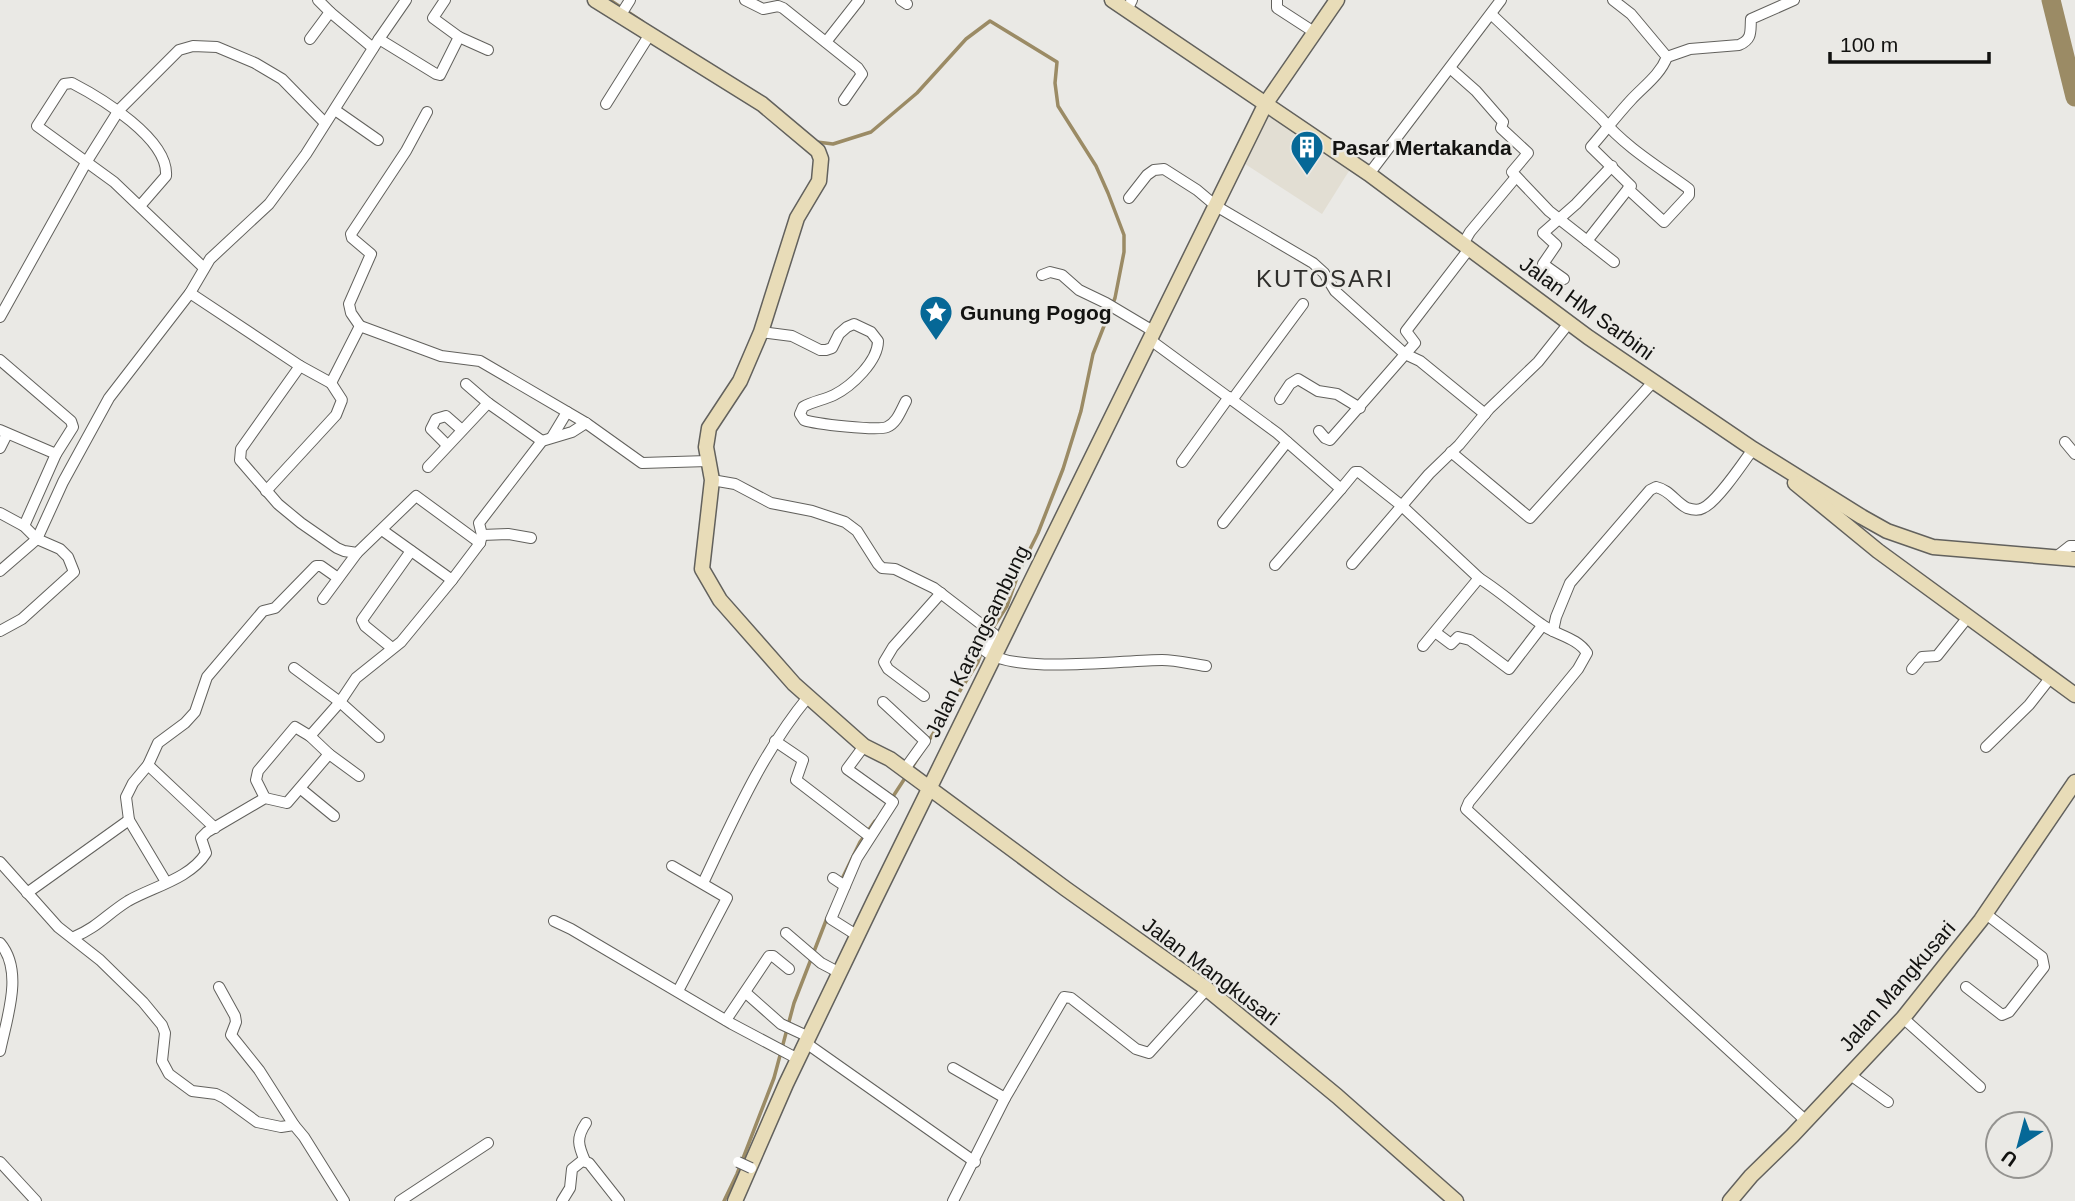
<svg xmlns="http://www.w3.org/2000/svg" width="2075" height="1201" font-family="Helvetica,sans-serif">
<rect width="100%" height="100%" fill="#eae9e5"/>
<polygon fill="#e2ded3" points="1266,103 1354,163 1322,214 1239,160"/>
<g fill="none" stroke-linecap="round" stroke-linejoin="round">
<g stroke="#9b8b65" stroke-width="3.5">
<polyline points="610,0 643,22"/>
<polyline points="817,142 833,144 871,132 917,93 966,39 990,21 1057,62 1055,83 1058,106 1096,166 1108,193 1124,235 1124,252 1115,298 1093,354 1081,411 1063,469 1038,533 1020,569 1007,606 987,637 978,662 911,769"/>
<polyline points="892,798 907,775"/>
<polyline points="841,881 860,842 875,821"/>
<polyline points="724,1201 737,1174 774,1078 794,1003 827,918"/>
</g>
<polyline stroke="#9b8b65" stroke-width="19" points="2051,0 2075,97"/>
<defs>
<g id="street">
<polyline points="318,0 330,12"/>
<polyline points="745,0 763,9 778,6 783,8 858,68 862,74 844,100"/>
<polyline points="901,0 907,4"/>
<polyline points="1277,0 1277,8 1314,32"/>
<polyline points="1127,10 1132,0"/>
<path d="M1491 14 1601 118C1625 147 1659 167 1689 189V195L1664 222 1628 189 1631 186 1591 147C1605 131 1617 115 1631 100 1644 86 1660 75 1667 57L1631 14 1613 0"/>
<polyline points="620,16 630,0"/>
<polyline points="459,37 488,50"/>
<polyline points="310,39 330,12 373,48"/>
<polyline points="379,39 436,74 440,75 459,37 433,18 445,0"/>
<polyline points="826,42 859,0"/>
<path d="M1667 57 1690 49 1739 45C1753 39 1750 31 1751 19L1794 0"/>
<polyline points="1450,68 1476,91 1503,122 1501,128 1528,153 1512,172 1549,211 1614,262"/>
<polyline points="606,104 650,34"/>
<polyline points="335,110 378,140"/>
<polyline points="1369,174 1501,0"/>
<polyline points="1129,198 1147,175 1154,170 1164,169 1197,190 1216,206 1313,263 1324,273 1335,291 1405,354 1420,361 1485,414"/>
<path d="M140 206 166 176C169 139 101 98 72 83L64 84 37 126 114 182 204 268"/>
<polyline points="1587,241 1628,189"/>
<polyline points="1463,244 1470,232 1516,177"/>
<polyline points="1042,275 1050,272 1062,275 1079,290 1106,303 1153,331"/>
<polyline points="1564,279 1543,264 1556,245 1543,233 1576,204 1612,166"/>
<polyline points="190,293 300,366 331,383 360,326 441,356 480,361 586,423 642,463 708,461"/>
<polyline points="0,317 87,161 119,110 179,50 193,46 217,47 255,63 282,79 325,123"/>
<polyline points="360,326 351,313 349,304 371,254 352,238 351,234 406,151 427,112"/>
<path d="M761 332 792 336 820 350H826L832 348 839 334 847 327 854 324 871 332 878 341C878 361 852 386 834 395 824 400 813 401 803 407L800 414 804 420C815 424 877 431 887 427 897 423 901 410 906 401"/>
<polyline points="1149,339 1277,433 1341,489 1355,472 1359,472 1402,506 1479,578 1423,646"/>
<polyline points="0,360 71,421 73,427 56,454 24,526"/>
<polyline points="300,366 241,449 240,460 278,504 301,523 337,548 344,551 357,553 416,496 480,543"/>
<polyline points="466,384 488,403 542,441"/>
<polyline points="1280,399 1290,384 1298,379 1318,391 1337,394 1360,408"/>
<polyline points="1232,400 1303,304"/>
<polyline points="0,430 56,454"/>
<polyline points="1319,431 1325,438 1330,440 1415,343 1406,331 1469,249"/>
<polyline points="552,437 567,412"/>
<polyline points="2065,442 2075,454"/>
<polyline points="447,445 431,429 436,419 446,416 462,430"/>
<polyline points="0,448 7,434"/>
<polyline points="1451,452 1530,518 1653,382"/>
<polyline points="1182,462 1229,397"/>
<polyline points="428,467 488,403"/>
<path d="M712 480 735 484 771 503 812 511 845 522 857 531 878 564 882 568 895 569 934 588 994 634 995 638 985 651C1014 675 1122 660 1162 660 1177 660 1191 664 1206 666"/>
<polyline points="266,491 336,415 342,400 331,383"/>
<polyline points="0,513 24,526 37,539 60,549 68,557 74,572 22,619 0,631"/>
<polyline points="1223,523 1287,442"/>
<polyline points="382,530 452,580 480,543 482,535 479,523 542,441 572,432 586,423"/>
<polyline points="482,535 508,534 531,538"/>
<polyline points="2056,557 2070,546 2075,546"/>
<polyline points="1352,564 1429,474 1459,445 1489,409 1538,362 1569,323"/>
<polyline points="1275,565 1341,489"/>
<polyline points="0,571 37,539 63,482 109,398 190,293 210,259 269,204 306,154 379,39 406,0"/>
<path d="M1479 578C1501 592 1520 609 1541 624 1555 635 1577 637 1587 653L1578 669 1469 802 1466 809 1805 1120"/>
<polyline points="323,599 357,553"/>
<path d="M1553 631 1556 617 1570 583 1650 490 1656 487C1670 490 1675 502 1687 508 1693 510 1698 511 1703 508 1717 502 1743 463 1753 449"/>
<polyline points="1435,632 1451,644 1458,637 1470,640 1509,669 1542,626"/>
<polyline points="392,648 365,626 362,620 411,551"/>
<polyline points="294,668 340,702 379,737"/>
<polyline points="1912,669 1922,657 1937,656 1968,617"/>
<polyline points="924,696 888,669 884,662 893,647 941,593"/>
<polyline points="883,702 925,741 904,770"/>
<polyline points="775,741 803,760 796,780 869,836"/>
<polyline points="1986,747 2029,705 2051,677"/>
<polyline points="329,754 359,776"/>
<polyline points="148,765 215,828"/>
<polyline points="301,789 334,816"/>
<polyline points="265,798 256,780 258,771 295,727 310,736"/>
<polyline points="0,862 58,927 100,960 143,1002 162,1025 165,1033 162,1061 169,1074 192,1091 216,1094 224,1098 257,1122 281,1127 294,1125 304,1137 344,1201"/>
<polyline points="672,866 727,898 678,991"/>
<polyline points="833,878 845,886"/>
<polyline points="166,882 129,820 126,797 133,783 148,765 158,743 185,723 195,712 207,677 263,611 275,608 316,566 321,566 338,578"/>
<path d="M703 883C734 818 762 753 808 697"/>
<polyline points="27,893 129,820"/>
<polyline points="554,921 571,929 732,1024 798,1059"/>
<polyline points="786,933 821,963 840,973"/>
<polyline points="858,936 831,919 857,858 893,802 847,769 864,746"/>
<path d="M74 937C98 927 107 914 128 901 152 887 190 879 206 853L201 838 207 832 265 798 287 803 329 754 310 736 340 702 356 678 401 642 452 580"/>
<path d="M0 943C24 971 7 1017 0 1051"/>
<polyline points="219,987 235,1016 236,1022 231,1035 259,1070 294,1125"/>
<polyline points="1966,987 2002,1015 2009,1012 2044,967 2042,957 1986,914"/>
<polyline points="746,993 781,1024 809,1037"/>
<polyline points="1903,1018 1980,1087"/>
<polyline points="726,1020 769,956 773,956 789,969"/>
<polyline points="806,1043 975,1162"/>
<polyline points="953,1068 1005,1098"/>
<polyline points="1849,1074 1888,1102"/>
<path d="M585 1161C578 1145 576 1138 586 1123"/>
<polyline points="0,1162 36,1201"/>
<polyline points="400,1201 488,1143"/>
<polyline points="562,1201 570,1188 572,1169 582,1161 589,1163 619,1201"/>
<polyline points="953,1201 1005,1098 1064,997 1071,998 1136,1049 1149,1053 1207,989"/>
</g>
<g id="secondary">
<polyline points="595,0 762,104 818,151 821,159 819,181 797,218 761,332 740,381 709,428 706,447 712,480 702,569 720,600 794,684 864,746 890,759 1066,889 1207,989 1337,1096 1456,1201"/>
<polyline points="1112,0 1369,174 1588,337 1753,449 1862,517 1887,531 1933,547 2075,559"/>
<polyline points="1795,483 1878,551 2075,695"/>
<polyline points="735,1201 786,1084 874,901 1266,103 1337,0"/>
<polyline points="1730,1201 1751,1176 1792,1136 1903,1018 1981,920 2075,782"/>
</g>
</defs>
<use href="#street" stroke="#62615d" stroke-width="12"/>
<use href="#secondary" stroke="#62615d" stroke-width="17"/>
<use href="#street" stroke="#fff" stroke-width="10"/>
<use href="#secondary" stroke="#e8dcb8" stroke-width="14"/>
<defs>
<polyline id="street-bridge" points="738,1162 751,1168"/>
</defs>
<use href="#street-bridge" stroke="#62615d" stroke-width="12" stroke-linecap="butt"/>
<use href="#street-bridge" stroke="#fff" stroke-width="10"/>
</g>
<defs>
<symbol id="building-pin" viewBox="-11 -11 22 30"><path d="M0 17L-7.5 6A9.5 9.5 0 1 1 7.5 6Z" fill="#066897" stroke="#eae9e5"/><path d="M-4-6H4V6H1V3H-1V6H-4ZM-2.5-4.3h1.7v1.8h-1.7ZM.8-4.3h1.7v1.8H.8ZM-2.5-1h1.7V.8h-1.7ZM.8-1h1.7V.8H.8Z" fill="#fff"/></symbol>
<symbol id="sight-pin" viewBox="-11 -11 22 30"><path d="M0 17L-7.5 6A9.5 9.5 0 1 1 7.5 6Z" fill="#066897" stroke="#eae9e5"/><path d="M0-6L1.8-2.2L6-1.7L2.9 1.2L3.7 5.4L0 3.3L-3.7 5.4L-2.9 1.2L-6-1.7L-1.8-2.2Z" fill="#fff"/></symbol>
</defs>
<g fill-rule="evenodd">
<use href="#building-pin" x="1288" y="128" width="38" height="52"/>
<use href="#sight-pin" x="917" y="293" width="38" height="52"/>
</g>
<g text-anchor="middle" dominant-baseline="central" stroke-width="5" stroke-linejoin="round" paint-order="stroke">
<g font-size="21" font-weight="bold" fill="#121210" stroke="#eae9e5" text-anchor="start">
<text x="1332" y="147">Pasar Mertakanda</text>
<text x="960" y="312">Gunung Pogog</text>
</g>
<g font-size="21" fill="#121210" stroke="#eae9e5">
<text transform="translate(1587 308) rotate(36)">Jalan HM Sarbini</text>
<text transform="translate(977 641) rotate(-64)">Jalan Karangsambung</text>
<text transform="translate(1211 971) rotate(37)">Jalan Mangkusari</text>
<text transform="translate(1897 986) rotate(-49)">Jalan Mangkusari</text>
</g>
<g font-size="24" letter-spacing="2" fill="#302f2c" stroke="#eae9e5">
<text x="1325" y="278">KUTOSARI</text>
</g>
</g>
<g transform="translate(2019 1145) rotate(216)"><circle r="33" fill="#eae9e5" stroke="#949390" stroke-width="2"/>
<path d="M0-5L12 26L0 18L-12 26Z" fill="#066897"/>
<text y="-10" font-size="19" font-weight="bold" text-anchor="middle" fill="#121210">U</text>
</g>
<path d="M1830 52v10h159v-10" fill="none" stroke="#121210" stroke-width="3.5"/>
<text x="1840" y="52" font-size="21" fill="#121210" stroke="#eae9e5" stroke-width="5" paint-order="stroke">100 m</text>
</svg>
